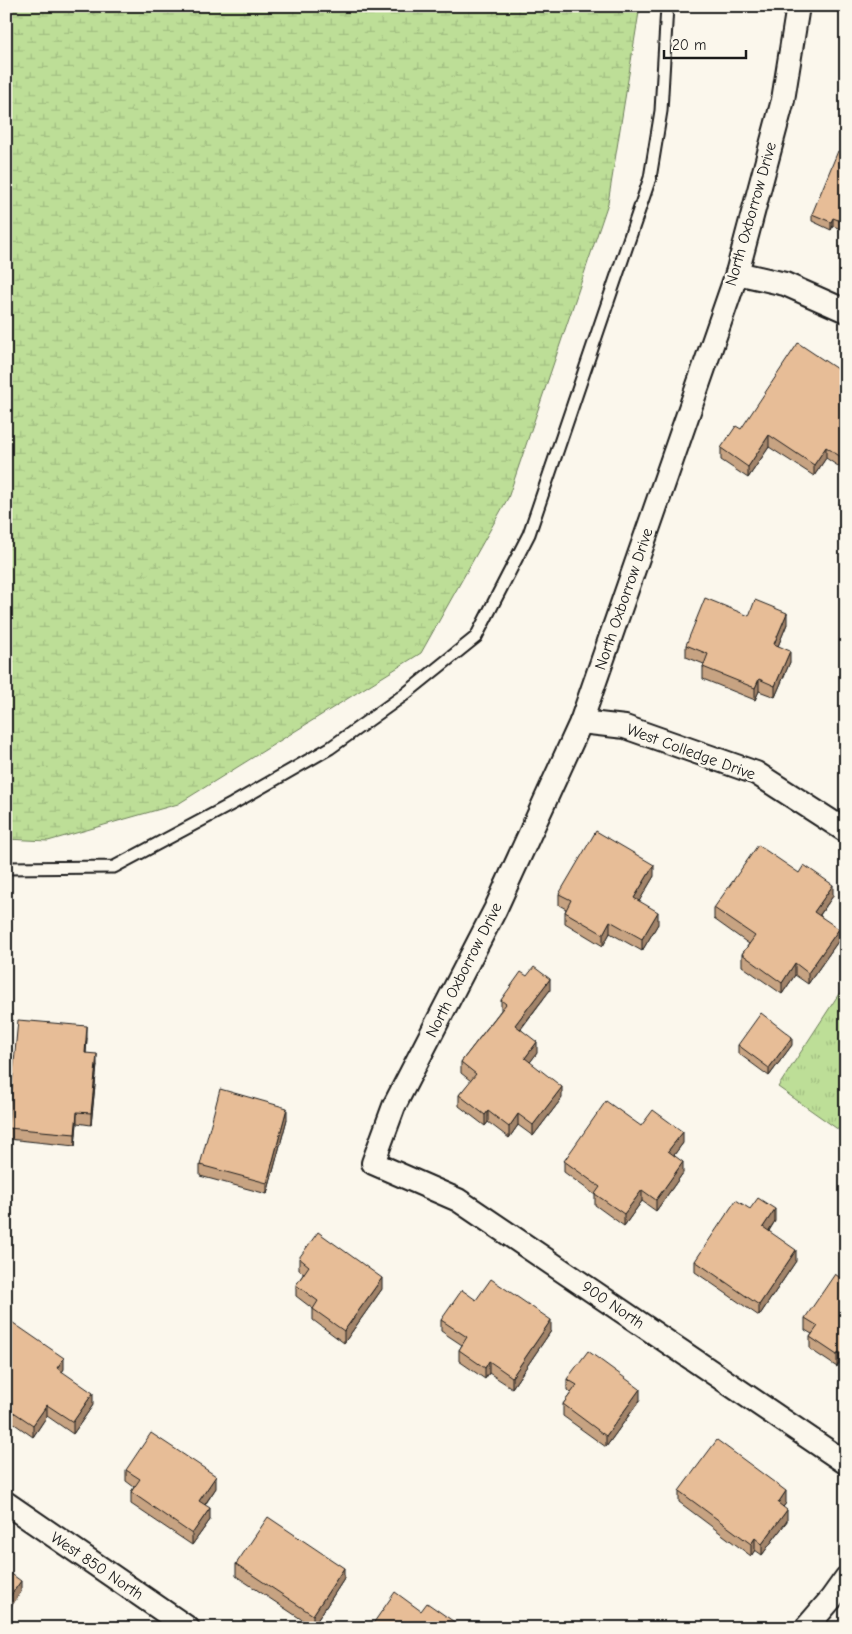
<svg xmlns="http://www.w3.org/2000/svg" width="852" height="1634" font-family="'Comic Neue',sans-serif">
<defs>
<pattern id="grass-tufts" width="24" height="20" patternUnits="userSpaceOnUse" patternTransform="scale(1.25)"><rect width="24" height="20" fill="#bdde97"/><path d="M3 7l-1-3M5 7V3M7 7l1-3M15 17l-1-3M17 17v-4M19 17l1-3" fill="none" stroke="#a2be82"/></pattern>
<pattern id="wetland-marsh" width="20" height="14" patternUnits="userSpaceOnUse" patternTransform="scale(1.25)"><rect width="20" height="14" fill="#bdde97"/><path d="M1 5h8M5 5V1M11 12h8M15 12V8" fill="none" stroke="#a2be82"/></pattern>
</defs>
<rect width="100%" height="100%" fill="#fbf7ec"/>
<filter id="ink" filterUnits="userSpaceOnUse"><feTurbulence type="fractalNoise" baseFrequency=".02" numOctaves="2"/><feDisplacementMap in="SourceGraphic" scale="10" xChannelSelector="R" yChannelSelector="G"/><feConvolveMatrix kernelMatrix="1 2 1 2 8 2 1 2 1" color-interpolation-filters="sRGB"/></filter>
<g filter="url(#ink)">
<polygon fill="url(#grass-tufts)" stroke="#6c7d5a" points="846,983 846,1135 778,1087"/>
<polygon fill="url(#wetland-marsh)" stroke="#6c7d5a" points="6,6 640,6 608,203 508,498 421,653 178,804 48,841 6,839"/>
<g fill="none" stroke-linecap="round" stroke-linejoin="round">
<defs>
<polyline id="lane" points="6,868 114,867 232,804 330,748 404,695 476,637 529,534 650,178 661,111 667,6"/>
<g id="street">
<polyline points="798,6 783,100 737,273 581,722 495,910 394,1106 373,1163 458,1200 846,1463"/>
<polyline points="737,273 785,284 846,311"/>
<polyline points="581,722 625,727 756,773 846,831"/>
<polyline points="6,1503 188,1628"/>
<polyline points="806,1628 831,1599 846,1578"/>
</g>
</defs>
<use href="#lane" stroke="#1c1c1c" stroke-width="15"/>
<use href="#street" stroke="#1c1c1c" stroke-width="26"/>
<use href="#lane" stroke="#fbf7ec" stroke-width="11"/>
<use href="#street" stroke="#fbf7ec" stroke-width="22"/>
</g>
<g fill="#c7a382" stroke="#1c1c1c">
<polygon points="846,155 846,231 833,226 831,230 812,221 812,214"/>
<polygon points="846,375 846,469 842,466 841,468 826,458 814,476 769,447 748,478 721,460 721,448 741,429"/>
<polygon points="749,616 787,624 778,646 790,662 775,697 759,691 755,700 703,679 703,667 704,664 686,657 686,645"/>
<polygon points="799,873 833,896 820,915 839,940 808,984 795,975 782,994 742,966 742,954 749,944 714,919 714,908"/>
<polygon points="654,876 639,901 658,924 642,951 610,933 603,946 565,923 565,912 566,909 559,905 559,894"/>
<polygon points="527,976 550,990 521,1029 537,1053 530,1062 562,1098 533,1136 518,1125 509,1138 488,1122 485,1126 459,1106 459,1095 471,1081 461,1073 461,1062 501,1010 501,1000"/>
<polygon points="87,1038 86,1053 97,1065 91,1125 77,1123 75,1146 8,1139 8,1128"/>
<polygon points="738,1045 792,1045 769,1076 738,1053"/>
<polygon points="287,1119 267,1194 200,1176 200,1165"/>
<polygon points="641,1126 683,1143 674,1155 683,1173 656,1211 642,1201 624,1226 595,1205 595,1195 564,1172 564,1161"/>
<polygon points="750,1209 775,1221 769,1231 796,1261 759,1316 695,1272 695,1261"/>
<polygon points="299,1258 382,1289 344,1343 313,1320 313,1309 296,1296 296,1285 304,1273 299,1270"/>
<polygon points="846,1282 846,1368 839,1363 837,1367 810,1349 810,1337 812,1334 805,1330 805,1318"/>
<polygon points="476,1300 551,1331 512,1388 489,1373 485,1379 459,1361 459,1350 462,1345 441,1331 441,1320"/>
<polygon points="6,1318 64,1369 62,1372 93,1405 73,1434 47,1416 33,1437 6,1418"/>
<polygon points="567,1379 640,1400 606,1447 563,1416 563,1404 571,1393 567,1390"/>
<polygon points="126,1470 216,1488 205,1505 210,1520 192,1545 131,1504 131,1492 134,1487 126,1481"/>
<polygon points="679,1491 786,1503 783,1507 787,1521 762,1555 755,1550 751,1556 679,1502"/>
<polygon points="236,1564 344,1579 313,1627 236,1576"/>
</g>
<g fill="#a2846a" stroke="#1c1c1c">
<polygon points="833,218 833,226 831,230 831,222"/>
<polygon points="769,435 769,447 748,478 748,467"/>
<polygon points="826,447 826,458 814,476 814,465"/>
<polygon points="842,455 842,466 841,468 841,457"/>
<polygon points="787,613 787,624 774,656 774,644"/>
<polygon points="790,651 790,662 775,697 775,686"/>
<polygon points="759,679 759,691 755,700 755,688"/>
<polygon points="654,865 654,876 634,910 634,898"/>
<polygon points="833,885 833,896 814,923 814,912"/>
<polygon points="658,912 658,924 642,951 642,939"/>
<polygon points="610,921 610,933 603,946 603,934"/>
<polygon points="839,929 839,940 808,984 808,973"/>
<polygon points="795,963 795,975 782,994 782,983"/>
<polygon points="550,979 550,990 515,1036 515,1025"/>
<polygon points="87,1026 87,1038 85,1064 85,1053"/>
<polygon points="792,1037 792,1045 769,1076 769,1068"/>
<polygon points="537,1042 537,1053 525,1069 525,1058"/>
<polygon points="97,1054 97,1065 91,1125 91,1113"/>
<polygon points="562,1087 562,1098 533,1136 533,1125"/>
<polygon points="287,1108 287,1119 267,1194 267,1183"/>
<polygon points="488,1111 488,1122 485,1126 485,1115"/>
<polygon points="77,1112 77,1123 75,1146 75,1134"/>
<polygon points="518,1114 518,1125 509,1138 509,1127"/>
<polygon points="683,1132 683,1143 668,1163 668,1151"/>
<polygon points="683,1162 683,1173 656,1211 656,1200"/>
<polygon points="642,1190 642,1201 624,1226 624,1214"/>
<polygon points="775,1209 775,1221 763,1239 763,1227"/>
<polygon points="796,1250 796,1261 759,1316 759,1305"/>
<polygon points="382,1278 382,1289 344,1343 344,1331"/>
<polygon points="551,1320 551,1331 512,1388 512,1377"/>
<polygon points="839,1352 839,1363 837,1367 837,1355"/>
<polygon points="64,1358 64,1369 57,1379 57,1368"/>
<polygon points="489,1361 489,1373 485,1379 485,1368"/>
<polygon points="640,1389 640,1400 606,1447 606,1436"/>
<polygon points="93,1393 93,1405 73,1434 73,1422"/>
<polygon points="47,1405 47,1416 33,1437 33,1425"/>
<polygon points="216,1476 216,1488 199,1513 199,1501"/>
<polygon points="786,1491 786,1503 778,1514 778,1503"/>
<polygon points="210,1508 210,1520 192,1545 192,1534"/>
<polygon points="787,1510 787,1521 762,1555 762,1544"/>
<polygon points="755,1538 755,1550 751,1556 751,1544"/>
<polygon points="344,1568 344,1579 313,1627 313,1615"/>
<polygon points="21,1581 21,1592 6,1614 6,1602"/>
</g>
<g fill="#e7bd97" stroke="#1c1c1c">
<polygon points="838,151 846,155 846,223 833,218 831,222 812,214"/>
<polygon points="798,343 846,375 846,457 842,455 841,457 826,447 814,465 769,435 748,467 721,448 736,426 741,429"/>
<polygon points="705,598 749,616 755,600 787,613 774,644 790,651 775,686 759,679 755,688 703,667 708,654 686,645"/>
<polygon points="596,831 654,865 634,898 658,912 642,939 610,921 603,934 565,912 571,900 559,894"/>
<polygon points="758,845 799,873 804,865 833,885 814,912 839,929 808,973 795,963 782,983 742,954 755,936 714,908"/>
<polygon points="534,967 550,979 515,1025 537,1042 525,1058 562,1087 533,1125 518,1114 509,1127 488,1111 485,1115 459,1095 476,1074 461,1062 506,1004 501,1000 521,972 527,976"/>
<polygon points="761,1013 792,1037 769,1068 738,1045"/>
<polygon points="18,1020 87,1026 85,1053 97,1054 91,1113 77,1112 75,1134 8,1128"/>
<polygon points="220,1089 287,1108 267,1183 200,1165"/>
<polygon points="606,1101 641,1126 653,1110 683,1132 668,1151 683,1162 656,1200 642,1190 624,1214 595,1194 600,1187 564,1161"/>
<polygon points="758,1198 775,1209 763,1227 796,1250 759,1305 695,1261 736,1200 750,1209"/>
<polygon points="318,1232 382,1278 344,1331 313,1309 318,1301 296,1285 309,1266 299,1258"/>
<polygon points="835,1274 846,1282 846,1356 839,1352 837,1355 810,1337 818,1326 805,1318"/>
<polygon points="491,1279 551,1320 512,1377 489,1361 485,1368 459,1350 467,1337 441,1320 462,1290 476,1300"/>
<polygon points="6,1318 64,1358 57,1368 93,1393 73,1422 47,1405 33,1425 6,1407"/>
<polygon points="588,1351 640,1389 606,1436 563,1404 577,1385 567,1379"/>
<polygon points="151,1433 216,1476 199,1501 210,1508 192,1534 131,1492 140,1479 126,1470"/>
<polygon points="717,1440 786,1491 778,1503 787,1510 762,1544 755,1538 751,1544 679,1491"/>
<polygon points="268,1517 344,1568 313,1615 236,1564"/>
<polygon points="6,1570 21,1581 6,1602"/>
<polygon points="395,1592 421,1611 427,1603 463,1628 370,1628"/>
</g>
</g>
<g text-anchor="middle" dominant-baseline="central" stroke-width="5" stroke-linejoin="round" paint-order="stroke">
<g font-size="16" fill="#1c1c1c" stroke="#fbf7ec">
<text transform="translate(751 214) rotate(-74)">North Oxborrow Drive</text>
<text transform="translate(624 599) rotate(-71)">North Oxborrow Drive</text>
<text transform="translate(691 752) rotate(20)">West Colledge Drive</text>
<text transform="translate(464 970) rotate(-63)">North Oxborrow Drive</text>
<text transform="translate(613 1305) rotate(34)">900 North</text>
<text transform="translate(97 1566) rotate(34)">West 850 North</text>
</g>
</g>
<rect width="852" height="1634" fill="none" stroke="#fbf7ec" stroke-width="25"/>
<rect x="12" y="12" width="827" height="1609" fill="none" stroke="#1c1c1c" stroke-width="2" filter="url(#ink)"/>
<path d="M664 50v8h82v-8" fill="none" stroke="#1c1c1c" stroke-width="2.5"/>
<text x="672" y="50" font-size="15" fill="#1c1c1c" stroke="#fbf7ec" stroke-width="4" paint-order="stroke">20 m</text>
</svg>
